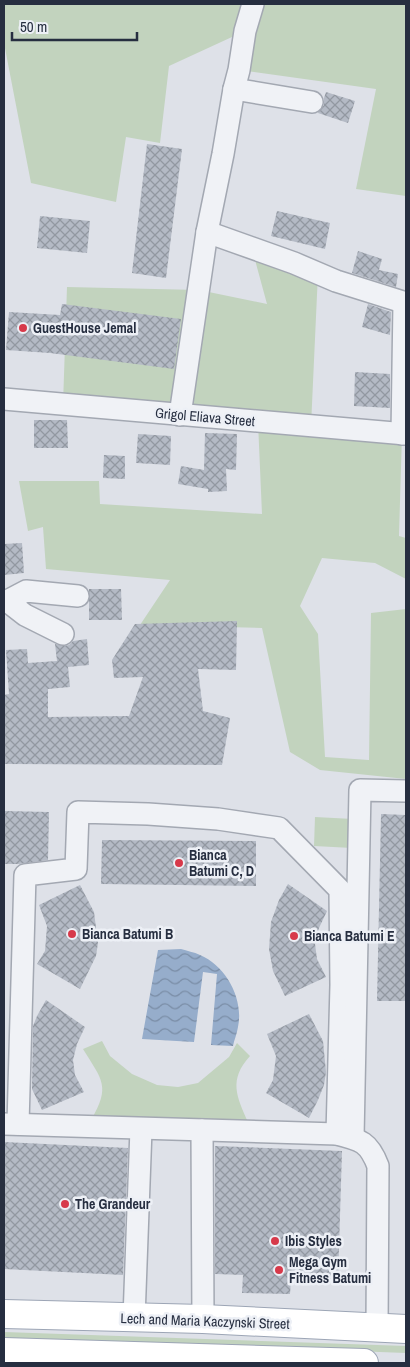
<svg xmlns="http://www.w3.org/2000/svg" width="410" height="1367" font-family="'Archivo Narrow',sans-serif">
<defs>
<pattern id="water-waves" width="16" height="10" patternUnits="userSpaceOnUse" patternTransform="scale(1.25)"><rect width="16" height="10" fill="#96adcb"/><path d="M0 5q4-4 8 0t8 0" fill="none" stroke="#7a8da6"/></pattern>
<pattern id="building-cross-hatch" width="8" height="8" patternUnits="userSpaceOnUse" patternTransform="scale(1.25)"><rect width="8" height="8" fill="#b4bac5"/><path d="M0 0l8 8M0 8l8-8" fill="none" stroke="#9298a1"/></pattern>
</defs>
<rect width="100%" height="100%" fill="#dee1e8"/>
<g fill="#c2d3be">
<polygon points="4,4 406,4 406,196 356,189 376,89 239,70 245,31 169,66 160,143 126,137 116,202 31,183 4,43"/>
<polygon points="252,249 318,273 311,426 402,434 399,536 406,538 406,579 375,563 322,558 300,606 318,634 325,757 369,760 371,613 406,609 406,779 320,770 290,752 262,628 140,625 170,580 46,569 43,527 28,531 19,481 99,481 100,504 262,514 258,422 63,404 67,287 199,290 267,304"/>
<polygon points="315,817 353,819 352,848 314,846"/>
<path d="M102 1041 110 1056 132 1074 157 1085 178 1087 198 1083 229 1057 237 1043 250 1056C228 1080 237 1097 248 1122L91 1120C111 1086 102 1080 83 1049Z"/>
<polygon points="4,1332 406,1346 406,1353 4,1338"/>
</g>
<path fill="url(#water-waves)" d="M181 949C187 951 194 952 200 955 226 966 244 999 238 1027 237 1034 234 1040 233 1046L211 1045 217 974 203 972 194 1042 142 1039 158 950Z"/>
<g fill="url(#building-cross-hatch)">
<polygon points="326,92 355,101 348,123 318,113 324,105 324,98"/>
<polygon points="147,144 182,149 166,278 132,273"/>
<polygon points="277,211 330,223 325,249 271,236"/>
<polygon points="40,216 90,221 87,253 37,248"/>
<polygon points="358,251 382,259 379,270 398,274 396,287 352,273"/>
<polygon points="62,304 181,319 174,369 50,353 6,350 9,312 60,315"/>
<polygon points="368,304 391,312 390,335 362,327"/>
<polygon points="355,372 390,374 390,408 354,406"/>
<polygon points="34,420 67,420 68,448 34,448"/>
<polygon points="205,433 237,434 236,470 226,469 227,491 208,492 208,489 178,484 181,466 204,470"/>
<polygon points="138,434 171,436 170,465 136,463"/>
<polygon points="104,455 125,456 125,479 103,478"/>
<polygon points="22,543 24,573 4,575 4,544"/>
<polygon points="89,589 121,589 122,620 89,620"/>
<polygon points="237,621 236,670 198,669 203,711 230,718 222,765 4,764 4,695 9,694 6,650 27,649 28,663 57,661 55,644 64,646 69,645 73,641 87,639 89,665 68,667 70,687 48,689 48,717 129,716 143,677 114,678 112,660 135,624"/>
<polygon points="4,811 49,812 48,860 19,864 4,864"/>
<polygon points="381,814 406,815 406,1001 377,1001"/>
<polygon points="102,840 256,841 256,886 101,884"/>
<polygon points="288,884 327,911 319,928 315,944 317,959 326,977 285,996 273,971 269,949 271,922 279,900"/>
<polygon points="80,885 94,912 98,943 96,956 80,989 37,964 45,951 47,926 39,905"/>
<polygon points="46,1000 85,1027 77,1044 73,1060 75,1075 84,1092 42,1110 32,1089 33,1026 37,1016"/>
<polygon points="309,1014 323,1041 326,1072 324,1085 318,1100 309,1118 266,1093 273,1080 276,1056 267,1034"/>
<polygon points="4,1142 128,1148 123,1275 4,1269"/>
<polygon points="215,1146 342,1151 338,1281 291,1279 290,1294 242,1293 243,1275 215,1274"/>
</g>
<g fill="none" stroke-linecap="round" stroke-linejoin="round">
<defs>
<g id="minor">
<polyline points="234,89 312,102"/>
<polyline points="207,232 294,263 336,281 406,303"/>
<polyline points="4,399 406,434"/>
<polyline points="180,415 207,232 223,154 234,89 239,70 245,31 253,4"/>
<polyline points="402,434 404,303"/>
<polyline points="4,601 7,601 26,591 78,596"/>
<polyline points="7,601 25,615 63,634"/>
<path d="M4 1124 337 1134C361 1140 369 1142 378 1166L377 1328"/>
<polyline points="18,1124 25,875 76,869 78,812 148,814 218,819 279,828 340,890 341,985 337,1134"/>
<polyline points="202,1130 203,1319"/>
<polyline points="353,1138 360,790 406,791"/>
<polyline points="134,1318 141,1129"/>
</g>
<g id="major">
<polyline points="4,1314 203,1319 406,1329"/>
<polyline points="4,1352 364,1363"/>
</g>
</defs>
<use href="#minor" stroke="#a3a8b2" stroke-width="24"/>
<use href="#major" stroke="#9ca5b5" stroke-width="30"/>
<use href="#minor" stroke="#f0f2f6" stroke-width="21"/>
<use href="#major" stroke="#fff" stroke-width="28"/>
</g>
<g fill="#d7394a" stroke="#edf0f6" stroke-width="2">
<circle cx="23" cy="328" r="5"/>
<circle cx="179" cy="863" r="5"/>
<circle cx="72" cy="934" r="5"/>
<circle cx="294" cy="936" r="5"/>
<circle cx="65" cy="1204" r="5"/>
<circle cx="275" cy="1241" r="5"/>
<circle cx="279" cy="1270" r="5"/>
</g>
<g text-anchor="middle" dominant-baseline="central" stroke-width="5" stroke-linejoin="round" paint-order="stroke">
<g font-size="14" font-weight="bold" fill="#262e40" stroke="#edf0f6" text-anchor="start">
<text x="33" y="328">GuestHouse Jemal</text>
<text x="189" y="855">Bianca<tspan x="189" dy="16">Batumi C, D</tspan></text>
<text x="82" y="934">Bianca Batumi B</text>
<text x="304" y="936">Bianca Batumi E</text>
<text x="75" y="1204">The Grandeur</text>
<text x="285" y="1241">Ibis Styles</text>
<text x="289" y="1262">Mega Gym<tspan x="289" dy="16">Fitness Batumi</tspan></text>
</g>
<g font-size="14" fill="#262e40" stroke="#edf0f6">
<text transform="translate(205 417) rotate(5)">Grigol Eliava Street</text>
<text transform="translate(205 1321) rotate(2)">Lech and Maria Kaczynski Street</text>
</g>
</g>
<rect width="410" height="1367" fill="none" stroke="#262e40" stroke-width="10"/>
<path d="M12 32v8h125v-8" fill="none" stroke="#262e40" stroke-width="2.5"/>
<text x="20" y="32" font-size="15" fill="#262e40" stroke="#edf0f6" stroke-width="4" paint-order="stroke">50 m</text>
</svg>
